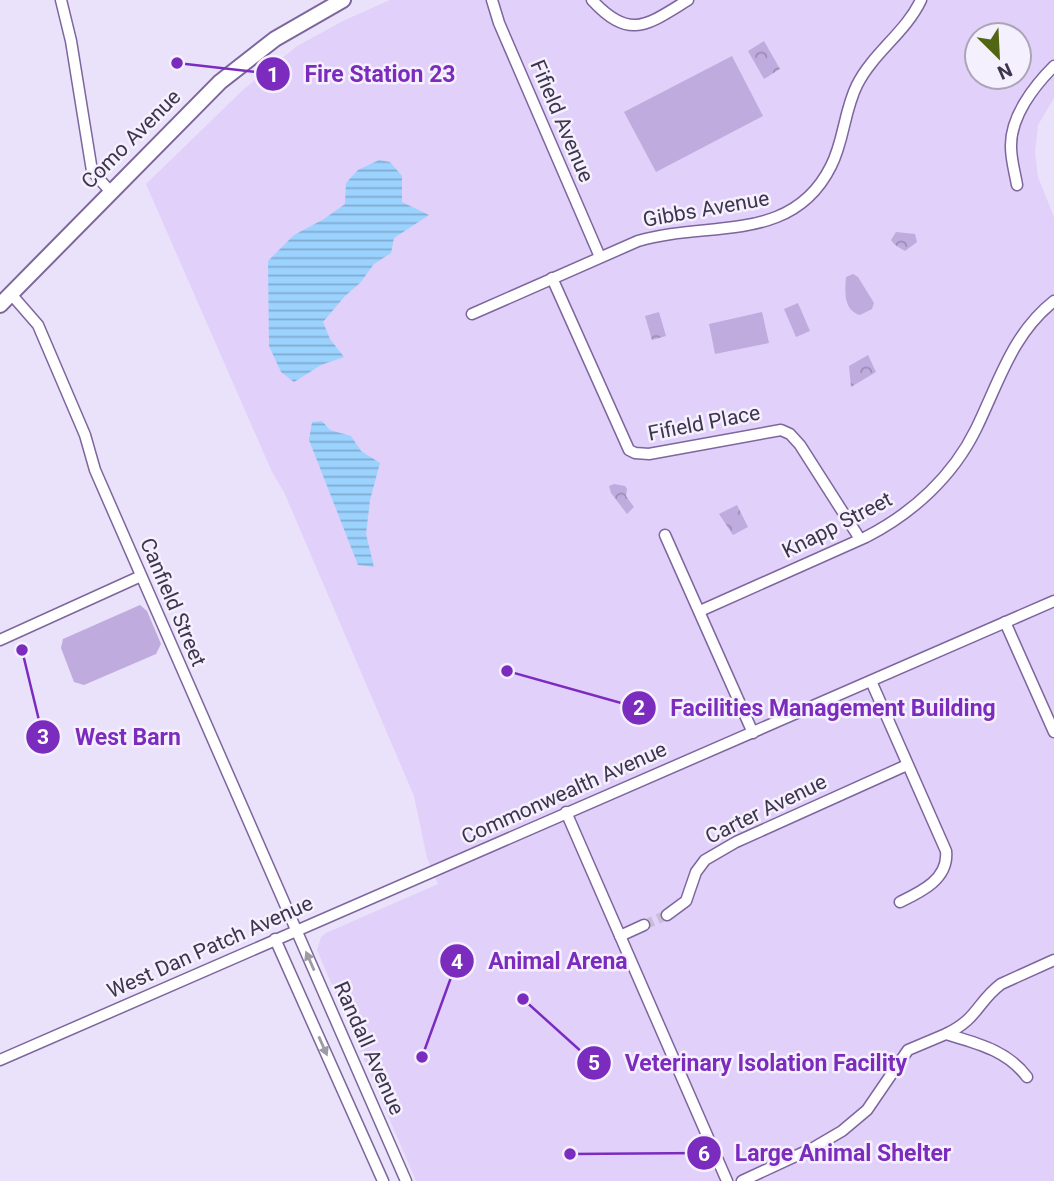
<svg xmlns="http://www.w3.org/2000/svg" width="1054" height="1181" font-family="Roboto,sans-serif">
<defs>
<pattern id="park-crowns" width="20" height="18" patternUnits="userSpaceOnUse" patternTransform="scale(1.75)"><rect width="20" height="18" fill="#bfabdd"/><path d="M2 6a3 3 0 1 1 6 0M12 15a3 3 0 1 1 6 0" fill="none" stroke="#9d8cb5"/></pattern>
<pattern id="water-rules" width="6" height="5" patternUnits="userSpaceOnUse" patternTransform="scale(1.75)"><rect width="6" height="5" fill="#9bd2fe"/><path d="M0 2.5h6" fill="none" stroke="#80abd0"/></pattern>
</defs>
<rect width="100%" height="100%" fill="#eae1fa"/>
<path fill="#e1d0fa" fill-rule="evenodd" d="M390 0H1054V98L1038 125 1035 152 1038 177 1054 217V1181H416L317 950 321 937 326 933 438 884 427 858 414 796 284 492 272 472 146 184 244 89 297 46 345 20ZM977 35H1019V77H977Z"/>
<g fill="#bfabdd">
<polygon points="732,56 763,116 656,172 624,112"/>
<path d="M853 274 858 277 874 303 872 309 860 315C843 310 845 291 846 277Z"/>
<polygon points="798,303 810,331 796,337 784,309"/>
<polygon points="762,312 769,343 715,354 709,324"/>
<polygon points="140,605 147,611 161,644 156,654 84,685 74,682 61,648 63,639"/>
</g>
<g fill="url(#park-crowns)">
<polygon points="764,41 780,69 764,79 748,51"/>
<path d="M896 232 915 234 917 242 905 251C900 248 894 245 891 240Z"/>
<polygon points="659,312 666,336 652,340 645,316"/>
<polygon points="868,355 876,372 851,387 849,366"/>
<polygon points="614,484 625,486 627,489 626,496 634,507 627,514 611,493 609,486"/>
<polygon points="737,505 748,527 733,535 719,514"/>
</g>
<g fill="url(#water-rules)">
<polygon points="379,160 390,162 402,176 402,202 429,215 394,238 391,253 374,264 360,283 345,296 323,322 330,339 344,357 321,365 294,382 281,372 269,346 268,261 294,235 324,219 345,204 346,183 358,170"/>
<polygon points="322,421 330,430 351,436 361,451 380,463 370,500 366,534 374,567 358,565 309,440 312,422"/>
</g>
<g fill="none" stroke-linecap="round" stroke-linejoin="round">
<polyline stroke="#c8bed7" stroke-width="10" stroke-dasharray="10 5" stroke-linecap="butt" points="644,925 667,915"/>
<defs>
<g id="minor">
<polyline points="61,0 71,41 92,171 110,191"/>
<polyline points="492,0 499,23 600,257"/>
<path d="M592 0C630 41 647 25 688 0"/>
<path d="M1017 185C1015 173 1011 160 1011 147 1010 117 1034 86 1054 66"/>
<polyline points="552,278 629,450 635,453 649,454 781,430 790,434 800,445 860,539"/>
<polyline points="11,294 38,325 85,435 95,470 406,1181"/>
<path d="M472 314 638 241C708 220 792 245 831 166 844 141 844 111 857 85 873 53 906 32 921 0"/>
<polyline points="665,535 753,733"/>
<path d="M700 611 866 537C913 513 953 476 976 429 999 382 1012 334 1054 301"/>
<polyline points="1005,622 1054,732"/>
<polyline points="0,640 141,576"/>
<path d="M871 681 946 851C949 879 921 892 900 902"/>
<polyline points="566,812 727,1181"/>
<polyline points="667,915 686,901 696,872 705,860 736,842 907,765"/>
<polyline points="620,936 644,925"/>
<polyline points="275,939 383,1181"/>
<path d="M946 1034C978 1019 977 1002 1001 984L1054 960"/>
<polyline points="0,1060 1054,601"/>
<path d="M742 1181 813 1148 842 1131 867 1110 908 1050 946 1034C976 1043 1007 1050 1027 1077"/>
</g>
<polyline id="secondary" points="0,305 220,82 275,39 343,0"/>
</defs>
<use href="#minor" stroke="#7d669d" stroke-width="13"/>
<use href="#secondary" stroke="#7d669d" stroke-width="18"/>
<use href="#minor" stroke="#fff" stroke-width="10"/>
<use href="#secondary" stroke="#fff" stroke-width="14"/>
</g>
<defs><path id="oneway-solid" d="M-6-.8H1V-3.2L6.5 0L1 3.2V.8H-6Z" transform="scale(1.75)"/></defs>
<g fill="#9e9aa6">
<use href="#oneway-solid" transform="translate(310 961) rotate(-114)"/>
<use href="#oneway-solid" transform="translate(323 1046) rotate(66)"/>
</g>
<g text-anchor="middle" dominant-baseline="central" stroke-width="5" stroke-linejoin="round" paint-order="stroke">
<g font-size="21" fill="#3e344d" stroke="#f5f0fd">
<text transform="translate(562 121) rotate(67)">Fifield Avenue</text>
<text transform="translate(131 139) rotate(-45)">Como Avenue</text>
<text transform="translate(706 209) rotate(-10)">Gibbs Avenue</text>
<text transform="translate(704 423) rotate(-11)">Fifield Place</text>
<text transform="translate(837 525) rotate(-27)">Knapp Street</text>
<text transform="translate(173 602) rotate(67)">Canfield Street</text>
<text transform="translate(564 793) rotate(-24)">Commonwealth Avenue</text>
<text transform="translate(766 809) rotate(-26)">Carter Avenue</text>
<text transform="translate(210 947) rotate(-24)">West Dan Patch Avenue</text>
<text transform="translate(369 1048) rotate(66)">Randall Avenue</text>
</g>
</g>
<path fill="none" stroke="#7b2cbf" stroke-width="2.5" d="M177 63L273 74M507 671L639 708M22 650L43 737M422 1057L457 961M523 999L594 1063M570 1154L704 1153"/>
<g fill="#7b2cbf" stroke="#f5f0fd" stroke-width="2.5">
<circle cx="177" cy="63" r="7"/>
<circle cx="507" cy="671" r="7"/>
<circle cx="22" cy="650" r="7"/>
<circle cx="422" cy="1057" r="7"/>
<circle cx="523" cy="999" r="7"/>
<circle cx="570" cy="1154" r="7"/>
<circle cx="273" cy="74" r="18"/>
<circle cx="639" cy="708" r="18"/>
<circle cx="43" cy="737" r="18"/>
<circle cx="457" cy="961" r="18"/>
<circle cx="594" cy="1063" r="18"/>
<circle cx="704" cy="1153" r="18"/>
</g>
<g font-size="21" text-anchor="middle" font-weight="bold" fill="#fff">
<text x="273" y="82">1</text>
<text x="639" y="715">2</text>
<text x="43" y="744">3</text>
<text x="457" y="969">4</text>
<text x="594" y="1070">5</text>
<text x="704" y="1161">6</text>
</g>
<g font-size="23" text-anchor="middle" font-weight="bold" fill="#7b2cbf" stroke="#f5f0fd" stroke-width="5" stroke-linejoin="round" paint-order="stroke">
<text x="380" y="82">Fire Station 23</text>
<text x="833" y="716">Facilities Management Building</text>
<text x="128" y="745">West Barn</text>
<text x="558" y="969">Animal Arena</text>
<text x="766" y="1071">Veterinary Isolation Facility</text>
<text x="843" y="1161">Large Animal Shelter</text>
</g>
<g transform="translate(998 56) rotate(156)"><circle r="33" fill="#f5f0fd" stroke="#aca5b7" stroke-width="2"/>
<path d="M0-5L12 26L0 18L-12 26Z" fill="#516612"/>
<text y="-10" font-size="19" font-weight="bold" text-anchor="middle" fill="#3e344d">N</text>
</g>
</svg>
